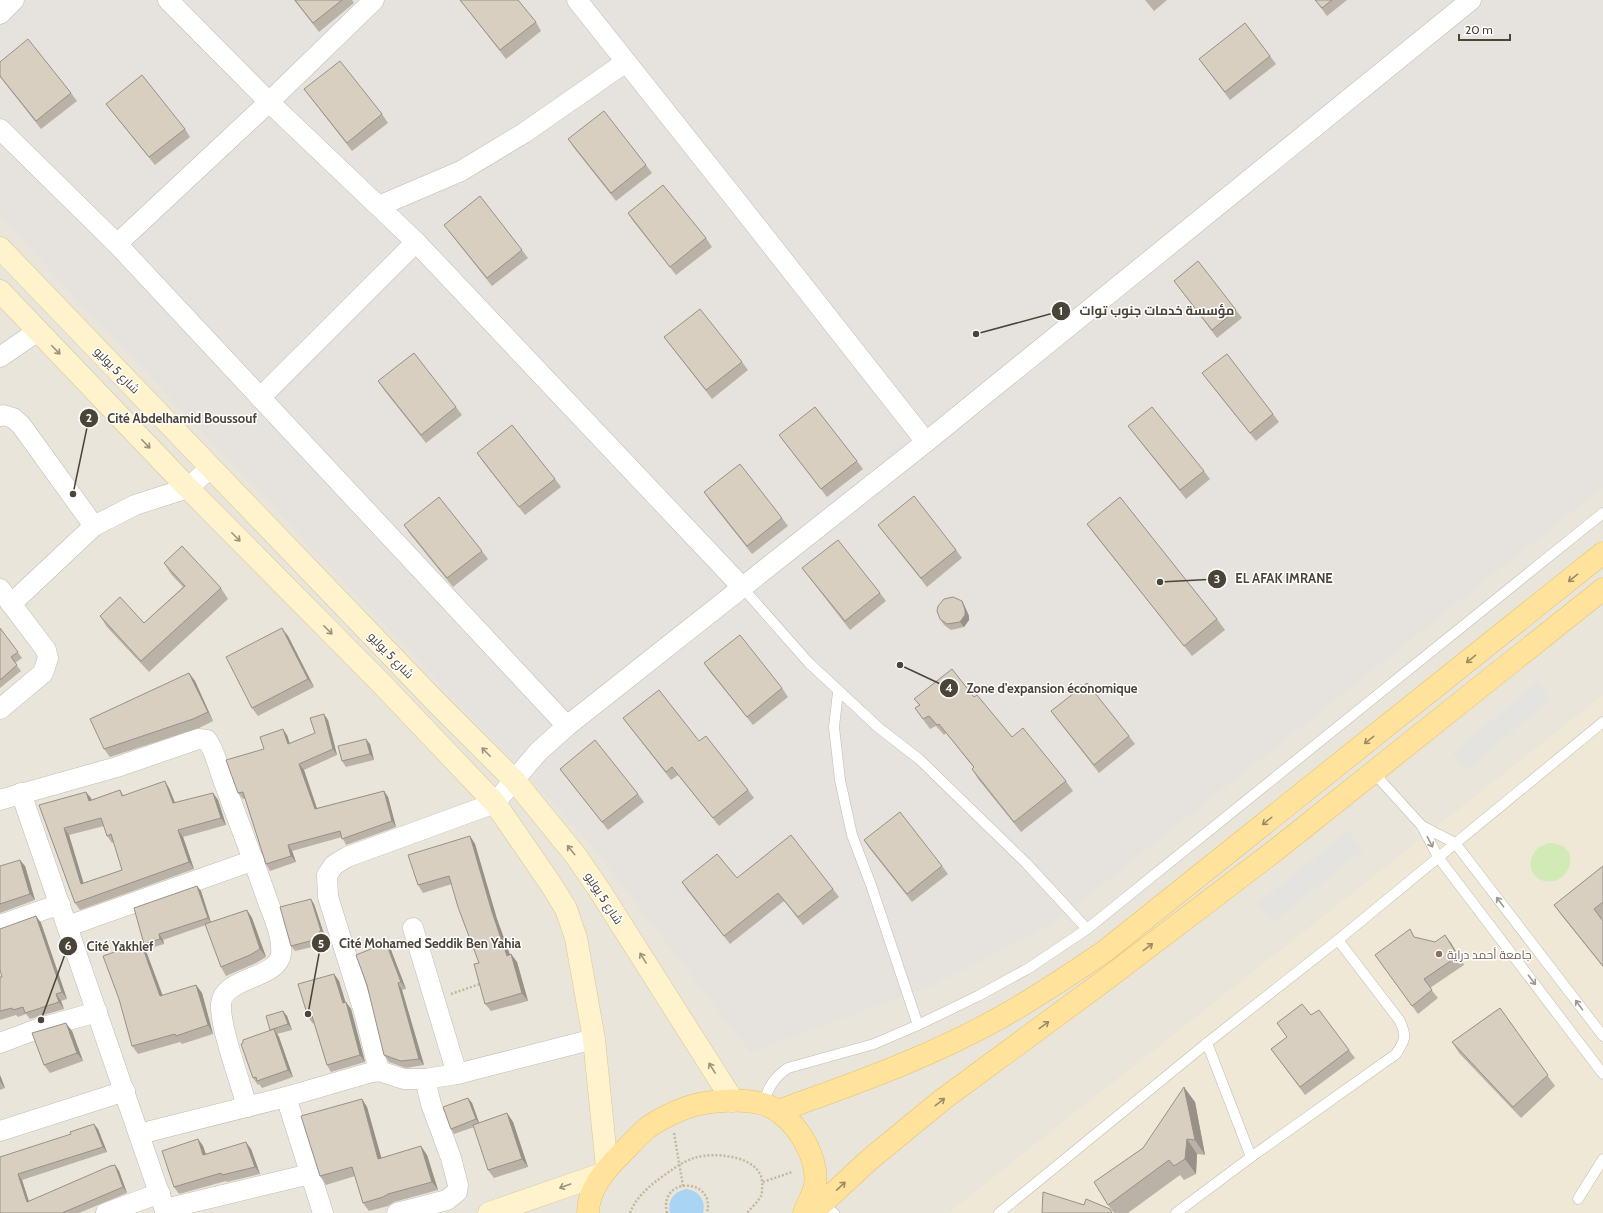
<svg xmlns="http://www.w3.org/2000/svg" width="1603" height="1213" font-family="Cabin,Cairo,sans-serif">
<rect width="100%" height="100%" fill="#f6f3ec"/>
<polygon fill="#eae5da" points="0,0 1603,487 1603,1213 0,1213"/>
<polygon fill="#e6e2dd" points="0,0 1603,0 1603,487 1051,925 931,986 750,1052 589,842 0,217"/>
<polygon fill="#efe8d6" points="1603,695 1603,1213 948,1213"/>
<path fill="#d2eab5" d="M1548 843C1586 842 1570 891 1541 880 1528 875 1528 858 1537 849 1540 846 1544 845 1548 843Z"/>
<g fill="#e5e3e0">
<polygon points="1537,682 1551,699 1467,770 1452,753"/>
<polygon points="1348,831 1363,850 1273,922 1258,903"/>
</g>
<path fill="#a9d4f2" d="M686 1189C699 1191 706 1200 703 1213H670C667 1201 673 1192 686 1189Z"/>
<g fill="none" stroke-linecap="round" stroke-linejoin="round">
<defs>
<g id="lane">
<polyline points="742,587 809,663 879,728 919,759 1026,863 1087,929"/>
<polyline points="838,692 834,727 840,780 852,835 871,885 918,1025"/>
<polyline points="1373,772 1422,826"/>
<polyline points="1603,1036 1455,843 1422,826 1438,857 1603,1074"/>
<polyline points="1207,1043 1251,1157"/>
<path d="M763 1104C768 1088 774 1077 788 1068L874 1044 918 1025 978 996 1029 968 1087 929 1603 513"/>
<polyline points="1578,1199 1603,1159"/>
<polyline points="821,1204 834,1213"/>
<polyline points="999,1213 1207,1043 1338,940 1603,722"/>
<path d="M1176 1213 1251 1157 1396 1054C1405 1040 1407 1037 1400 1021L1338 940"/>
</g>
<g id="street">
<polyline points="168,0 269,102 416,242 742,587"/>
<polyline points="577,0 739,204 926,442"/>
<polyline points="0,14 14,0"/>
<polyline points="0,129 117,244 567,726"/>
<polyline points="379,206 461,171 524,133 626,62"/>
<polyline points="117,244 269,102 374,0"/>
<polyline points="0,357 38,331"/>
<polyline points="260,398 416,242"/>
<polyline points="0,416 3,415 13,418 21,425 94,526"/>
<polyline points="0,589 46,650 48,658 43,673 0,709"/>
<polyline points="11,604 94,526 135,505 188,488 211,467"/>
<polyline points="21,793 166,1213"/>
<path d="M0 800 117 767 198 739 207 740C216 752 219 771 225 785 239 823 254 861 267 899 273 916 283 936 281 954 278 979 223 977 221 1004 220 1029 240 1080 247 1107"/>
<polyline points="0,925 60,904"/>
<polyline points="68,926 254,860"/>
<polyline points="413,928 457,1074"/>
<polyline points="0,1043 40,1028 97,1012"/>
<polyline points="379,1071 365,1015 328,897 327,875 334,865 347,857 495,803 538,752 567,726 926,442 1471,0"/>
<polyline points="286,1097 323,1213"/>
<polyline points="0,1131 125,1091"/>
<polyline points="139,1134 286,1097 372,1072 379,1071 404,1079 425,1079 457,1074 594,1039"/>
<polyline points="165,1209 310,1174"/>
<polyline points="106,1213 160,1193"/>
<polyline points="397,1213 447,1200 457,1192 458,1185 451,1158 431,1104 425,1079"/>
</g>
<g id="secondary">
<polyline points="0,248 436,702 515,781 576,856 600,891 733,1101"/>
<polyline points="0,291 188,488 380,682 495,803 552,886 566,909 576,938 594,1039 607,1168"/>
<polyline points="489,1213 602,1174"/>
</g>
<g id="primary">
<path d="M778 1111C857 1083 938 1054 1010 1012 1043 993 1074 972 1105 951L1603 553"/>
<path d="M588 1213C588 1189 605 1170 621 1154 629 1146 638 1136 647 1128 659 1119 684 1107 699 1104 718 1100 744 1099 763 1104 791 1111 820 1156 815 1185 814 1194 807 1204 804 1213"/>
<polyline points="812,1213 869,1160 942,1100 1105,980 1277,849 1603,589"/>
</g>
</defs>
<use href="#lane" stroke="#c2bbae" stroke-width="11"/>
<use href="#street" stroke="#c2bbae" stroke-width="21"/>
<use href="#secondary" stroke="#d6c79b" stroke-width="23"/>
<use href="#primary" stroke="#e6c16a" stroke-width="23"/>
<g stroke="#c4b79f" stroke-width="2.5" stroke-dasharray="2 2" stroke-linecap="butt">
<polyline points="451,994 480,984"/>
<polyline points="674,1133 683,1186"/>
<polyline points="763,1182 792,1172"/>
<path d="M630 1213C635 1200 644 1191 655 1182 666 1174 681 1162 694 1158 715 1151 766 1156 762 1187 762 1190 762 1194 761 1196 758 1202 751 1208 747 1213"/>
<path d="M667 1213C658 1176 716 1177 707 1213"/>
</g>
<use href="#lane" stroke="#fff" stroke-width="10"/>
<use href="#street" stroke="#fff" stroke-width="20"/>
<use href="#secondary" stroke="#fff3cd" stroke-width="22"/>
<use href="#primary" stroke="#ffe39c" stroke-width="22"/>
</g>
<g fill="#bab2a6" fill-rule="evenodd">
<polygon points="294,0 352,0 354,3 319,32"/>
<polygon points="460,0 536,22 541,31 506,59"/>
<polygon points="1145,0 1167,0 1154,11"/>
<polygon points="1315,0 1347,0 1327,16"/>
<polygon points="1270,56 1276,64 1230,100 1199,59"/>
<polygon points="0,62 71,93 77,101 41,129 0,77"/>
<polygon points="304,89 382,114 388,123 352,151 310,97"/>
<polygon points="106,104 185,129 190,137 155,165 112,112"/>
<polygon points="568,139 646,165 652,173 616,201 574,148"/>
<polygon points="628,213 706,238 712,247 676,275 633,221"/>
<polygon points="444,225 522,250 528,258 492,286 450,233"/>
<polygon points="1174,281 1236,310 1242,318 1217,338"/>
<polygon points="664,337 742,362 748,370 712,399 670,345"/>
<polygon points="1202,373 1273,414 1279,422 1256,441 1208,381"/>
<polygon points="378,381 456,407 462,415 426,443 384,390"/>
<polygon points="1128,426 1204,471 1210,479 1186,499 1134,434"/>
<polygon points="779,435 857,461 863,469 827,497 785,443"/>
<polygon points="477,453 555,479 561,487 525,515 483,462"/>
<polygon points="704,492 782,518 788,526 752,554 710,501"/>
<polygon points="1087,524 1217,619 1225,630 1192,656 1095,535"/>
<polygon points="404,525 482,551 488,559 453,587 410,534"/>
<polygon points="878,525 956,550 962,558 927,587 884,533"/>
<polygon points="164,563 221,588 228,599 149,672 107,627 100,616 144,623 183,587 171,574"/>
<polygon points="802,568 880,593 886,601 850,630 808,576"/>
<polygon points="962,601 965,607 969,616 969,620 964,627 951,630 944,625 940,619"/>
<polygon points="0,628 22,658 15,663 21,671 0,688"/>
<polygon points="288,636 314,687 258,716 252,708"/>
<polygon points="704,663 782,688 788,697 753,725 710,672"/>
<polygon points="189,673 195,681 213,721 199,728 110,757 104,749"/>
<polygon points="974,697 1012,737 1066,781 1073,791 1021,832 978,779 972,769 974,768 946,733 944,735 936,726 930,729 915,708 919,705 914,699"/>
<polygon points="1051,711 1129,736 1135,744 1099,773 1057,719"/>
<polygon points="623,718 699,741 748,790 754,798 719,826 678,775 671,780 629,726"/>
<polygon points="328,720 337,755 304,770 317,808 384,791 388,797 396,827 346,845 342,837 292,851 296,862 270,871 266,864 245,799 243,799 238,793 264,749 287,735 290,744 315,733"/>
<polygon points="370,744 374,760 346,767 342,761"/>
<polygon points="560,769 638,794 644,802 608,830 566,777"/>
<path d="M169 788 175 803 213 793 218 800 226 825 183 837 194 869 80 910 75 903 39 805 86 792 91 800 120 790 124 796ZM104 826 107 836 112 843 114 842 122 870 83 883 69 835Z"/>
<polygon points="470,836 475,844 497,919 510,955 511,954 517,962 528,1001 491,1011 485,1004 479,963 452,884 423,893 418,885"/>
<polygon points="864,840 942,866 948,874 912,902 870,849"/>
<polygon points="0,866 25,866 35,900 0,913"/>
<polygon points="1603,866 1603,919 1602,920 1603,921 1603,967 1562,916 1554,905"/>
<polygon points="737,878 833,889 839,897 803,925 784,901 730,944 687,890 682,882"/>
<polygon points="197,886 201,891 211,922 247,910 252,918 266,957 256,963 226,976 221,967 206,925 163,940 164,944 148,949 144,944"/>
<polygon points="314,904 325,937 323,938 325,944 295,951 291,946"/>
<polygon points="36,916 41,923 67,999 61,1001 64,1009 30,1019 26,1014 18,1017 16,1015 0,1020 0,977 2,977"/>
<polygon points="1415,937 1435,942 1451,943 1464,965 1430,988 1438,998 1418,1014 1375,955"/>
<polygon points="391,950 406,989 402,990 424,1065 406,1068 389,1062 384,1055"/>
<polygon points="146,951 163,996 196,985 202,993 213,1034 182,1044 180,1042 138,1054 132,1046"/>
<polygon points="334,974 339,981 345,1002 351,1009 365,1062 331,1072 327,1065 314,1023 313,1024 308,1017"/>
<polygon points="1500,1008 1555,1086 1521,1118 1459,1053 1452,1042"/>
<polygon points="283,1011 287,1016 292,1030 277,1034 279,1037 293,1077 262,1088 259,1084 258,1085 253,1078 243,1043 270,1031 270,1030"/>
<polygon points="1311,1015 1349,1050 1355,1058 1305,1095 1271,1049 1287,1037 1277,1023"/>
<polygon points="72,1031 83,1061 50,1073 44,1065"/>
<polygon points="0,1075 5,1088 0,1090"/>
<polygon points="468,1098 472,1103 479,1123 507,1113 513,1122 528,1167 494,1178 488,1170 474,1127 454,1134 451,1129"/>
<polygon points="362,1099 367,1107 381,1158 427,1155 438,1190 394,1202 388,1206 369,1211 363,1203 355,1176 326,1185 320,1176"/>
<polygon points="1195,1102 1205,1155 1197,1154 1196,1174 1184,1180 1180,1175 1128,1213 1114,1213 1108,1205 1143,1148"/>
<polygon points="98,1129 107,1152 22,1180 29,1202 115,1165 119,1171 127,1193 79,1213 0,1213 0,1157"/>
<polygon points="198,1139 203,1146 206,1154 251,1149 260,1174 227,1182 226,1181 179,1194 174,1187"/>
</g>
<g fill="#979187">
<polygon points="962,601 965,607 969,616 969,620 964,627 960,622"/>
<polygon points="282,628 288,636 314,687 308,679"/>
<polygon points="189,673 195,681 213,721 208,712"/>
<polygon points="324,714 328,720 337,755 333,749"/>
<polygon points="283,729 287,735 292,751 288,744"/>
<polygon points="366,739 370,744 374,760 370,754"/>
<polygon points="299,764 304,770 319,815 315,809"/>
<polygon points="165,781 169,788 178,810 173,803"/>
<polygon points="384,791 388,797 396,827 392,821"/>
<polygon points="86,792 91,798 94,808 89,801"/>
<polygon points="213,793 218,800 226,825 221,818"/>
<polygon points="64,828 69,835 86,891 81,884"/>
<polygon points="178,830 183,837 194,869 189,862"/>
<polygon points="470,836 475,844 497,919 513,963 507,956 492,912"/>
<polygon points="288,845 292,851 296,862 291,856"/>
<polygon points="20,860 25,866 35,900 30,894"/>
<polygon points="197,886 201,891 211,923 208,918"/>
<polygon points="311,899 314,904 325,937 321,931"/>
<polygon points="247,910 252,918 266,957 260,949"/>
<polygon points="36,916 41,923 67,999 62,992"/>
<polygon points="319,932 323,938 325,944 321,938"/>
<polygon points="159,934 163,940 164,944 160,939"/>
<polygon points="1445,935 1451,943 1464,965 1458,956"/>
<polygon points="141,943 146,951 166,1005 160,996"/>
<polygon points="386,943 391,950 406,989 401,982"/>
<polygon points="511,954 517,962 528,1001 522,993"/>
<polygon points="334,974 339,981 348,1010 343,1003"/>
<polygon points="398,983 402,990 424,1065 419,1059"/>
<polygon points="196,985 202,993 213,1034 208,1025"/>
<polygon points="56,994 61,1001 64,1009 59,1002"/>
<polygon points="346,1002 351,1009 365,1062 360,1055"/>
<polygon points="283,1011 287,1016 292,1030 288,1024"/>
<polygon points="66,1023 72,1031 83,1061 77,1053"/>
<polygon points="274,1029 279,1037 293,1077 288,1070"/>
<polygon points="0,1075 5,1088 1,1083 0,1080"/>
<polygon points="1184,1087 1195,1102 1205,1155 1195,1140"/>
<polygon points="468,1098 472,1103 480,1125 476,1119"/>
<polygon points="362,1099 367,1107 384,1167 378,1159"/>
<polygon points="507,1113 513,1122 528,1167 522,1159"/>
<polygon points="94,1124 98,1129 107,1152 103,1147"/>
<polygon points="198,1139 203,1146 208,1162 203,1155"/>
<polygon points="1187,1139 1197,1154 1196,1174 1185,1159"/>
<polygon points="246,1142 251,1149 260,1174 255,1167"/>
<polygon points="421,1146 427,1155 438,1190 432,1182"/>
<polygon points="115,1165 119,1171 127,1193 123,1187"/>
<polygon points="18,1174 22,1180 31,1208 27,1202"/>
</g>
<g fill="#d8cfc1" stroke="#979187" fill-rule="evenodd">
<polygon points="295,0 342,0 313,23"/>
<polygon points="460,0 518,0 536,22 500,50"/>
<polygon points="1315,0 1332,0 1322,8"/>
<polygon points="1245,23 1270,56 1225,92 1199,59"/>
<polygon points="28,39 71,93 36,121 0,76 0,62"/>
<polygon points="340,61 382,114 347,143 304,89"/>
<polygon points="142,75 185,129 149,157 106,104"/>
<polygon points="604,111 646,165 611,193 568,139"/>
<polygon points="663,185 706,238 670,267 628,213"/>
<polygon points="480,196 522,250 487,278 444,225"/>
<polygon points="1198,261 1236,310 1212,330 1174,281"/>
<polygon points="700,309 742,362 706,390 664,337"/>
<polygon points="414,353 456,407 421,435 378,381"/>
<polygon points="1227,354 1273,414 1250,433 1202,373"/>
<polygon points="815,407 857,461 821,489 779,435"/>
<polygon points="1152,407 1204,471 1180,490 1128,426"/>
<polygon points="512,425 555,479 519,507 477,453"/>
<polygon points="740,464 782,518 747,546 704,492"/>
<polygon points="914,496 956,550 921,578 878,525"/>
<polygon points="439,497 482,551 447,578 404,525"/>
<polygon points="1120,497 1217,619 1184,646 1087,524"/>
<polygon points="838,540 880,593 845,621 802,568"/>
<polygon points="182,546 221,588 141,661 100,616 120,597 144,623 185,586 164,563"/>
<polygon points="953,597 962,601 965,610 965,615 960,622 947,624 940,619 937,611 938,606 944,599"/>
<polygon points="0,628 18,652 11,657 17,665 0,680"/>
<polygon points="282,628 308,679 252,708 226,657"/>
<polygon points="740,635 782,688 747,717 704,663"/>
<polygon points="952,669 974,697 977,695 1012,737 1023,728 1066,781 1014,822 972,769 974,767 939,724 937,725 929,716 923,719 915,708 920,705 914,699"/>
<polygon points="189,673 208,712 193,719 104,749 90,719"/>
<polygon points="1087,683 1129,736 1094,765 1051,711"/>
<polygon points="659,690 699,741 706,736 748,790 713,818 672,767 666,772 623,718"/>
<polygon points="324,714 333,749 299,764 315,809 384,791 392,821 342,839 340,831 288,845 291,856 266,864 243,792 238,793 226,760 264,749 260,737 283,729 288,744 315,733 310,718"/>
<polygon points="366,739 370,754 342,761 338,746"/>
<polygon points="595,740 638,794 602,822 560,769"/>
<path d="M165 781 173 803 213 793 221 818 178 830 189 862 75 903 39 805 86 792 89 801 120 790 122 796ZM101 818 107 836 111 834 122 870 81 884 64 828Z"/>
<polygon points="900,812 942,866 907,894 864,840"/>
<polygon points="791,835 833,889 798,917 778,893 724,936 682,882 717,854 737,878"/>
<polygon points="470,836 492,912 507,956 511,954 522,993 485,1004 474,964 479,963 458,907 449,876 418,885 408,855"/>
<polygon points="20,860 30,894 0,904 0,866"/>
<polygon points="1603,866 1603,902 1594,909 1603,921 1603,966 1554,905"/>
<polygon points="197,886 208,918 159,934 160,939 144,944 134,908"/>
<polygon points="311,899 321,931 319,932 321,938 291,946 280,907"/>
<polygon points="247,910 260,949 250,955 221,967 205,924"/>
<polygon points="36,916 62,992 56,994 59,1002 25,1013 23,1007 13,1010 12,1008 0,1011 0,977 2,977 0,970 0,929"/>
<polygon points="1410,929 1414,937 1435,942 1445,935 1458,956 1424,979 1432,990 1412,1006 1375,955"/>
<polygon points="141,943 160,996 196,985 208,1025 176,1036 175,1034 132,1046 119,999 103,956"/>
<polygon points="386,943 401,982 398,983 419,1059 401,1061 384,1055 367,985 356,955"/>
<polygon points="334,974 343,1003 346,1002 360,1055 327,1065 312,1016 308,1017 298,984"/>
<polygon points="1302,1004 1311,1015 1319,1010 1349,1050 1300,1087 1271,1049 1287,1037 1277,1023"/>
<polygon points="1500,1008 1548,1075 1513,1107 1452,1042"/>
<polygon points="283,1011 288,1024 270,1030 266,1016"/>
<polygon points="66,1023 77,1053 44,1065 32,1033"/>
<polygon points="274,1029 288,1070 257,1081 256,1077 253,1078 241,1044 243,1043 243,1040"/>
<polygon points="1184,1087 1195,1140 1187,1139 1185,1159 1174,1166 1169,1160 1108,1205 1094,1182 1143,1148"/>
<polygon points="468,1098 476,1119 451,1129 443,1107"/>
<polygon points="362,1099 378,1159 421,1146 432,1182 388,1194 383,1197 363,1203 352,1167 320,1176 301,1116"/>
<polygon points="507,1113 522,1159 488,1170 473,1125"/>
<polygon points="94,1124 103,1147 18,1174 27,1202 110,1166 115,1165 123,1187 62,1213 0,1213 0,1157 71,1134 70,1132"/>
<polygon points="198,1139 203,1155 246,1142 255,1167 222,1175 221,1173 174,1187 162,1151"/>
<polygon points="1043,1192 1084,1205 1086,1199 1110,1209 1112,1213 1042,1213"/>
</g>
<defs><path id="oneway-shaft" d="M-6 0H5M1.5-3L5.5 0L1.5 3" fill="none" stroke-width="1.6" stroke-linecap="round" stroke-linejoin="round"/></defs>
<g stroke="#9c937c">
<use href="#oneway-shaft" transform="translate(56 350) rotate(46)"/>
<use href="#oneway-shaft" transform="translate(146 444) rotate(46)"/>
<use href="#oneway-shaft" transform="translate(236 537) rotate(45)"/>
<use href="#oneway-shaft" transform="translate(328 630) rotate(45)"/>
<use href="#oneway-shaft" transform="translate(486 752) rotate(-135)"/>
<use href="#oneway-shaft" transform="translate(571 850) rotate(-129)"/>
<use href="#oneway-shaft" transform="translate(643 958) rotate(-122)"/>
<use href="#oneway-shaft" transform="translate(712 1068) rotate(-122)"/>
<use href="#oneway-shaft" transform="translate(565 1186) rotate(160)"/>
</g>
<g stroke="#9c8c66">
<use href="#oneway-shaft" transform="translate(1573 578) rotate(141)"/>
<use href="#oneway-shaft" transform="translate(1471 659) rotate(141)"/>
<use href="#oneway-shaft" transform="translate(1369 740) rotate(142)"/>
<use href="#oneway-shaft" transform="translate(1267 821) rotate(142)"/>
<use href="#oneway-shaft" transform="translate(1148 947) rotate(-37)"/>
<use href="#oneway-shaft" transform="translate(1044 1025) rotate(-36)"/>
<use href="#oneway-shaft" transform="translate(940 1102) rotate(-38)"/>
<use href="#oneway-shaft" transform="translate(841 1186) rotate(-43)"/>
</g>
<g stroke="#9c9892">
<use href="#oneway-shaft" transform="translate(1430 842) rotate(63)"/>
<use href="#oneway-shaft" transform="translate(1500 902) rotate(-127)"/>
<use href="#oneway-shaft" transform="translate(1532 980) rotate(53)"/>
<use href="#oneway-shaft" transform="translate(1579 1005) rotate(-127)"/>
</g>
<circle fill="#8d6e63" stroke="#fff" stroke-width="1.5" cx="1439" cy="954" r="4"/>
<g text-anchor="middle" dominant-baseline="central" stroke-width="3" stroke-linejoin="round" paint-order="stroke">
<g font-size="12" fill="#4b4439" stroke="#fff">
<text transform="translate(117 370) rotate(46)">شارع 5 يوليو</text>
<text transform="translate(391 655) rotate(46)">شارع 5 يوليو</text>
<text transform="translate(604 898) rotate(57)">شارع 5 يوليو</text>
</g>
<g font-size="12" fill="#785e54" stroke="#fff" text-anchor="start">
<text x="1447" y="954">جامعة أحمد دراية</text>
</g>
</g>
<path fill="none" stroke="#4b4439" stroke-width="1.5" d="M976 334L1061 311M73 494L89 418M1160 582L1217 579M900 665L949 688M308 1014L321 943M41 1020L68 946"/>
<g fill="#4b4439" stroke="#fff" stroke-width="1.5">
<circle cx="976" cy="334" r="4"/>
<circle cx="73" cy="494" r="4"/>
<circle cx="1160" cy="582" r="4"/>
<circle cx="900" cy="665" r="4"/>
<circle cx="308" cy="1014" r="4"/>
<circle cx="41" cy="1020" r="4"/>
<circle cx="1061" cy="311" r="10"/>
<circle cx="89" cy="418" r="10"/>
<circle cx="1217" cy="579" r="10"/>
<circle cx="949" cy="688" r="10"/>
<circle cx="321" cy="943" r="10"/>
<circle cx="68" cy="946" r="10"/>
</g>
<g font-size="12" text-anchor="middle" font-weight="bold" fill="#fff">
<text x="1061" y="315">1</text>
<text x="89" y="422">2</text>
<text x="1217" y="583">3</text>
<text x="949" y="692">4</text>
<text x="321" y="948">5</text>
<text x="68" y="950">6</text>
</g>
<g font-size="13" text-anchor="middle" font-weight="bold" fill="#4b4439" stroke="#fff" stroke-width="3" stroke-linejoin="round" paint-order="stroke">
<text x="1157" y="315">مؤسسة خدمات جنوب توات</text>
<text x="182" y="423">Cité Abdelhamid Boussouf</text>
<text x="1284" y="583">EL AFAK IMRANE</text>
<text x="1052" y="693">Zone d'expansion économique</text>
<text x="430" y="948">Cité Mohamed Seddik Ben Yahia</text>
<text x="120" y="951">Cité Yakhlef</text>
</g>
<path d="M1459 34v6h51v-6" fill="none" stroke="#4b4439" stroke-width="2"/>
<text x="1465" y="34" font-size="12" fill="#4b4439" stroke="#ffffff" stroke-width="3" paint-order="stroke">20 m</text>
</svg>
